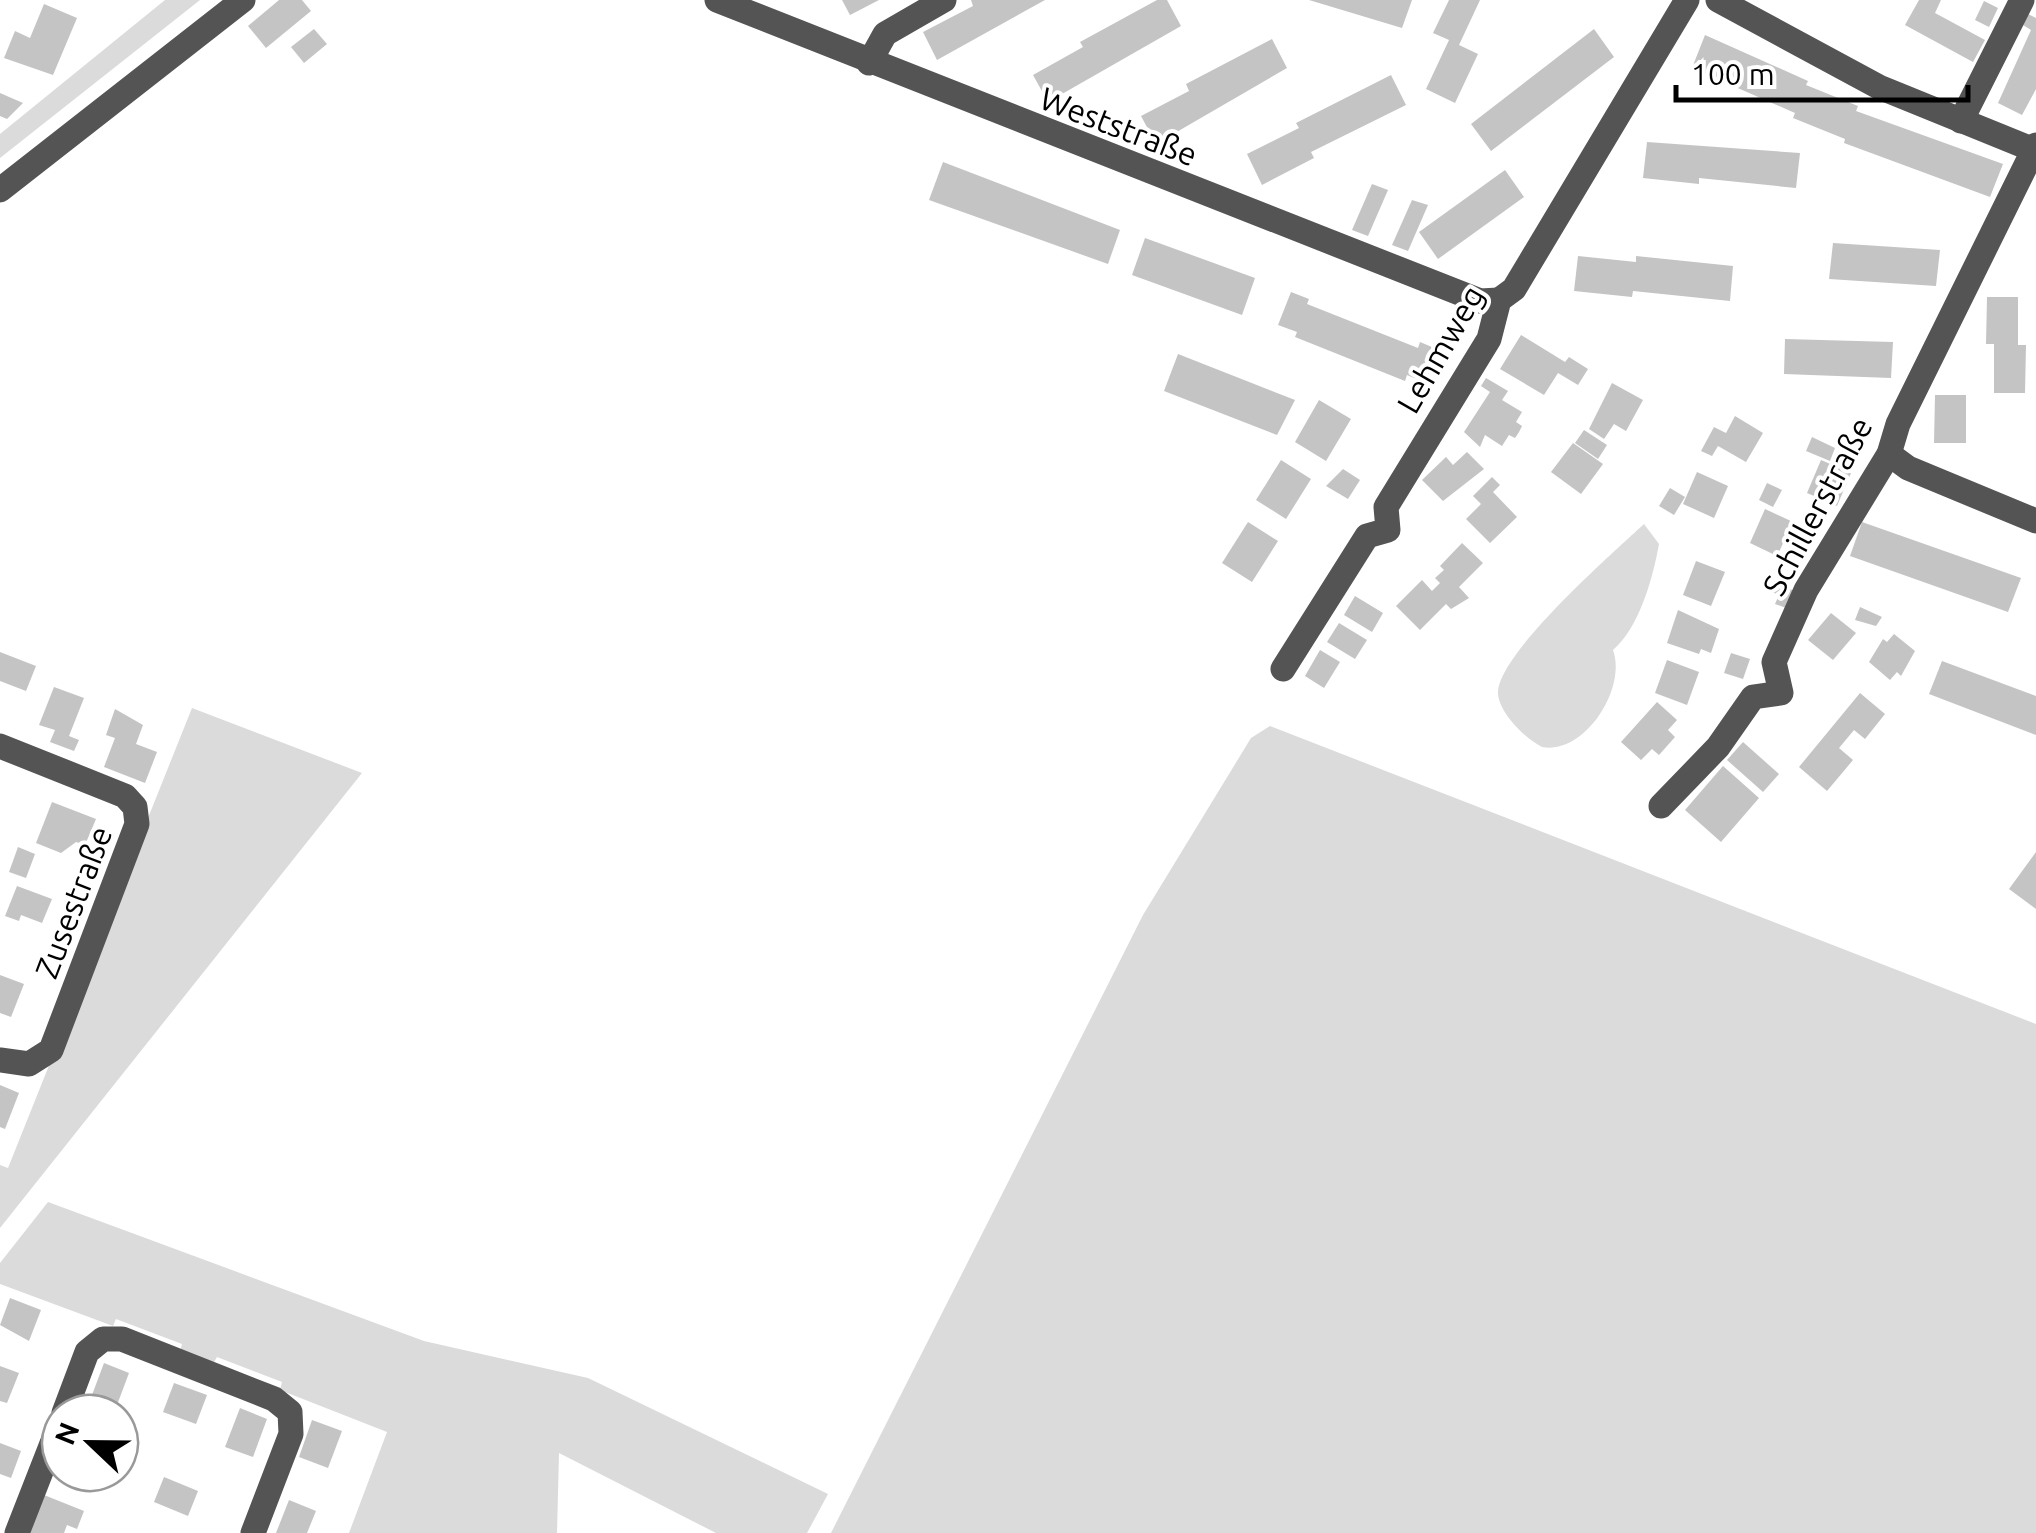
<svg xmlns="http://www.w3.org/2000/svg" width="2036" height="1533" font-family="Ubuntu,sans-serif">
<rect width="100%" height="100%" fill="#fff"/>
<g fill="#dbdbdb">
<polygon points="165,0 200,0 0,158 0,134"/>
<path d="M1644 524 1659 544C1653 578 1639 628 1613 650 1627 688 1585 755 1542 747 1525 738 1500 714 1498 694 1496 655 1614 552 1644 524Z"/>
<polygon points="192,708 362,773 0,1228 0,1165 8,1168"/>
<polygon points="1270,726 2036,1024 2036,1533 831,1533 1143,915 1251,738"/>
<polygon points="48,1202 424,1341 588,1378 828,1494 807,1533 716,1533 559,1453 557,1533 349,1533 387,1432 280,1390 282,1382 217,1357 213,1364 180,1351 182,1344 116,1319 113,1326 0,1284 0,1263"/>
</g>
<g fill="#c4c4c4">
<polygon points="279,0 302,0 311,11 266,48 248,26"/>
<polygon points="842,0 879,0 850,15"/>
<polygon points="971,0 1045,0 937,60 923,32 973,6"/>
<polygon points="1157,0 1167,0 1181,26 1048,102 1033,75 1083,47 1080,42"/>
<polygon points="1309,0 1412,0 1402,28"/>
<polygon points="1449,0 1480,0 1459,45 1478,54 1455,103 1426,89 1449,40 1433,33"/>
<polygon points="1919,0 1941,0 1935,13 1985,40 1973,62 1905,25"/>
<polygon points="1984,1 1998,8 1989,27 1975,20"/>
<polygon points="44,4 77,18 53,75 4,58 15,31 30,38"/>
<polygon points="2028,14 2036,18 2036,89 2022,115 1998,103 2031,30 2023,25"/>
<polygon points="314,29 327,44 304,63 291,47"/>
<polygon points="1594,29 1614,57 1491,151 1471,124"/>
<polygon points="1705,35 1808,81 1806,85 1858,106 1856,111 2003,164 1990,197 1844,143 1845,139 1793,118 1795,113 1692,68"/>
<polygon points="1272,39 1287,68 1156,144 1141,116 1189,91 1186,84"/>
<polygon points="1391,75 1406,105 1311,152 1314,158 1262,185 1247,154 1299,128 1296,123"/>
<polygon points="0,93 23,103 7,119 0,116"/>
<polygon points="1647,142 1800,153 1796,188 1699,178 1699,184 1643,178"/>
<polygon points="943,162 1120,230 1108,264 929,200"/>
<polygon points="1505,170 1524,197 1438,259 1419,232"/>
<polygon points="1372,184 1388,190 1368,236 1352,230"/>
<polygon points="1412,200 1428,205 1408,251 1392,245"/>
<polygon points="1145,238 1255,278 1242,315 1132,275"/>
<polygon points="1833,243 1940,250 1936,286 1829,279"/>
<polygon points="1578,256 1636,262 1636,256 1733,266 1730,301 1633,291 1632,297 1574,291"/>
<polygon points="1291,292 1309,299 1307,304 1418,348 1420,342 1439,350 1426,383 1407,375 1405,381 1295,337 1297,332 1278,325"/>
<polygon points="1987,297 2018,297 2018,345 2026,345 2025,393 1994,393 1994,344 1986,344"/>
<polygon points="1521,335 1565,362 1569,357 1588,369 1578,385 1558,373 1544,395 1500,369"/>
<polygon points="1785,339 1893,342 1891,378 1784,374"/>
<polygon points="1178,354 1295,400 1277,435 1164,391"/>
<polygon points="1486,378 1508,391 1502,400 1522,412 1516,422 1522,426 1519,432 1515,438 1509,435 1502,446 1485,435 1480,447 1464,432 1490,392 1481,386"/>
<polygon points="1612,383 1643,400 1626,431 1614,424 1604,439 1589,429"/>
<polygon points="1935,395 1966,395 1966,443 1934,443"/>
<polygon points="1319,400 1351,419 1326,461 1295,442"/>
<polygon points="1735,416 1763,433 1746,462 1718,446 1712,456 1701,451 1714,427 1726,433"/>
<polygon points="1584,430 1607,445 1598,459 1575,443"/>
<polygon points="1812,437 1835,448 1830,461 1806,451"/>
<polygon points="1573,443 1603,464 1581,494 1551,472"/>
<polygon points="1467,452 1484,469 1443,501 1422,480 1446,457 1453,465"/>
<polygon points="1281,460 1311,479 1286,519 1256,500"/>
<polygon points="1821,460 1851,473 1837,506 1807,493"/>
<polygon points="1343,469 1360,480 1348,499 1326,486"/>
<polygon points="1697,472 1728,486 1714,518 1683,504"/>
<polygon points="1492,477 1500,485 1493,492 1517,517 1490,543 1466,519 1481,504 1473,496"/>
<polygon points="1767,483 1782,490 1773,507 1759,500"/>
<polygon points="1670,488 1685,497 1674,515 1659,506"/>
<polygon points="1765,509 1793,522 1777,556 1750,543"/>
<polygon points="1248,522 1278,541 1252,582 1222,563"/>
<polygon points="1862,522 2021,578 2008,612 1850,556"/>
<polygon points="1462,543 1483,563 1459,587 1469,598 1451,609 1446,604 1420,630 1396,606 1422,580 1432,591 1440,583 1435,578 1444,570 1440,566"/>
<polygon points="1696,561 1725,572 1711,606 1683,595"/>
<polygon points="1774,583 1795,591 1789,609 1775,604 1779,595 1770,591"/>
<polygon points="1355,596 1383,613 1372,632 1344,615"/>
<polygon points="1860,607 1882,617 1876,626 1855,620"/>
<polygon points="1678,610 1719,629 1711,653 1701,649 1699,654 1667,643"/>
<polygon points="1831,613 1856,633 1833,660 1808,640"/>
<polygon points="1339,623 1367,640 1355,659 1327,642"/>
<polygon points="1894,634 1915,651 1901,676 1897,672 1890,680 1869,662 1883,639 1887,642"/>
<polygon points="1320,650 1340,662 1324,688 1305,676"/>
<polygon points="0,652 36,666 26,691 0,681"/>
<polygon points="1731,653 1750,659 1743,679 1724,673"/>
<polygon points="1667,660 1699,672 1687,705 1655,693"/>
<polygon points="1942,661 2036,696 2036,735 1929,694"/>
<polygon points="54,687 84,698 69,736 79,740 74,751 50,742 55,730 39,725"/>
<polygon points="1860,693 1885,714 1865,739 1854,730 1839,748 1853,760 1827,791 1799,767"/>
<polygon points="1657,702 1677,720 1668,730 1675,737 1659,755 1652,749 1641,760 1621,742"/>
<polygon points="115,709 143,725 136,744 157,752 145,783 104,767 115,738 106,735"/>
<polygon points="1743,742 1779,774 1763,792 1727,760"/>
<polygon points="1723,766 1759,798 1721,842 1685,810"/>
<polygon points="52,802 96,819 85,845 76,842 61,853 36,843"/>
<polygon points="18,847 35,854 26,878 9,872"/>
<polygon points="2036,852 2036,909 2009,889"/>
<polygon points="17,886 52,899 42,923 21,915 19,921 5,916"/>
<polygon points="0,975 24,984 11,1017 0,1013"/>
<polygon points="0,1085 19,1093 5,1129 0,1127"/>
<polygon points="10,1298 41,1310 29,1341 0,1325"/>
<polygon points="104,1363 129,1373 114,1413 89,1403"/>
<polygon points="0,1366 19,1373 7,1403 0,1401"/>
<polygon points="174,1383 207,1395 196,1424 163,1412"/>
<polygon points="240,1408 267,1419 253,1457 225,1447"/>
<polygon points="312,1420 342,1431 328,1468 299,1457"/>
<polygon points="0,1443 21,1451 11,1478 0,1474"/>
<polygon points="62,1473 91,1473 85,1487 61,1478"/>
<polygon points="164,1477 198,1491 188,1516 154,1502"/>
<polygon points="44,1495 84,1511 77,1529 67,1525 64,1533 29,1533"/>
<polygon points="289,1500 316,1511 307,1533 276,1533"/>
</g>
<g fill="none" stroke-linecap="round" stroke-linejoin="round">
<g stroke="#545454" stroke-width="25">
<polyline points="717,0 1480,301 1499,300"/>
<polyline points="1718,0 1879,87 2034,150"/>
<polyline points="869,63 885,34 944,0"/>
<polyline points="1961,121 2022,0"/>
<polyline points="0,190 243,0"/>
<polyline points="1889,454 1908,468 2036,521"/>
<polyline points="1283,669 1367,536 1388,530 1386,507 1489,339 1499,300 1514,289 1687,0"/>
<polyline points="0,746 125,796 135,807 137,824 51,1050 29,1064 0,1060"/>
<polyline points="1661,806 1718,747 1753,697 1781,693 1774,662 1806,590 1889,454 1898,424 2036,145"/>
<polyline points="64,1413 87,1352 103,1339 122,1339 274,1399 290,1412 291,1434 253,1533"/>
<polyline points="17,1533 60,1423"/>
</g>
</g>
<g text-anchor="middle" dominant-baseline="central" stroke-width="8" stroke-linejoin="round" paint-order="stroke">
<g font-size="32" fill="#000" stroke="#fff">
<text transform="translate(1119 126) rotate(21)">Weststraße</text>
<text transform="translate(1440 349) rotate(-60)">Lehmweg</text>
<text transform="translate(1817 506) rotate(-62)">Schillerstraße</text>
<text transform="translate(73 902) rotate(-69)">Zusestraße</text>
</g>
</g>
<g transform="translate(90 1443) rotate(292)"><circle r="48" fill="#ffffff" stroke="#999999" stroke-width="2.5"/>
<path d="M0-8L18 38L0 25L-18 38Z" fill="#000000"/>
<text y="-15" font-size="28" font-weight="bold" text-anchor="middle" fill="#000000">N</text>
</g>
<path d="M1676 85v15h292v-15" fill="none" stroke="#000000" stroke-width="5"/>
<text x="1691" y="85" font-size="30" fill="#000000" stroke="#ffffff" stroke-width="8" paint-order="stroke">100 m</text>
</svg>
